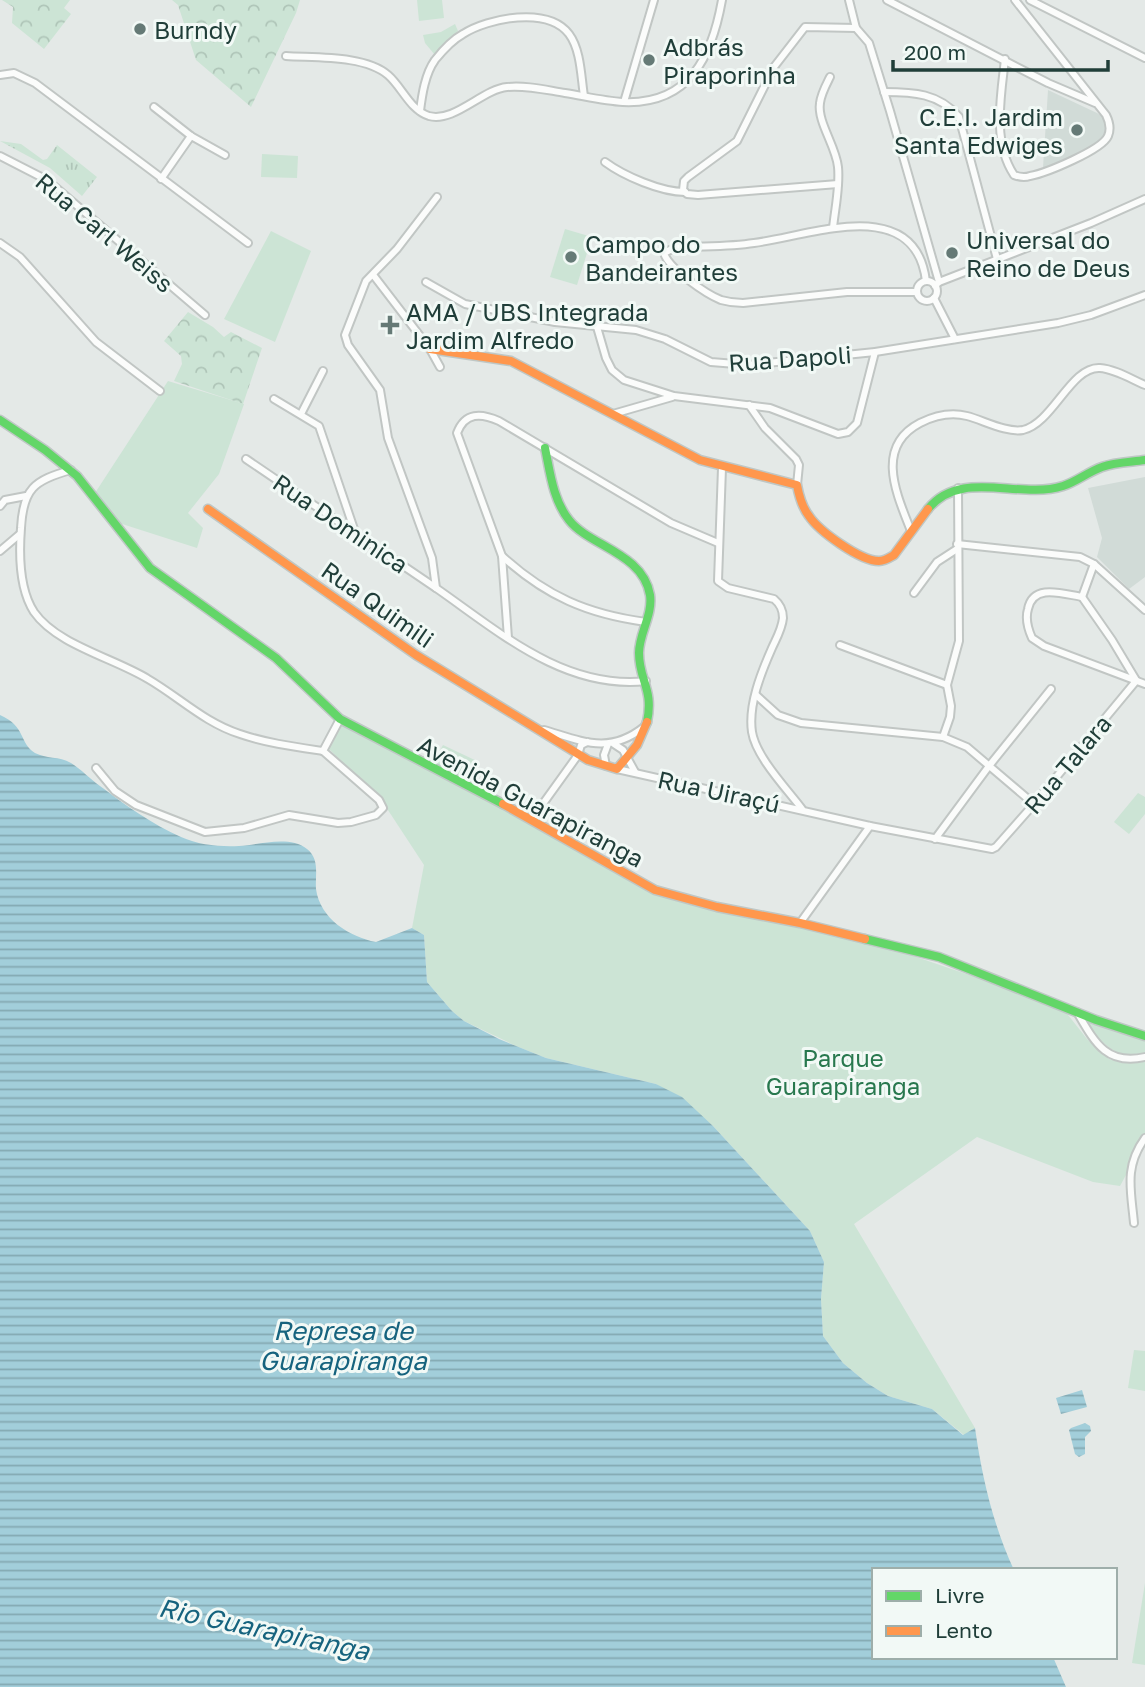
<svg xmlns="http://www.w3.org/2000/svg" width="1145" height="1687" font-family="'Golos Text',sans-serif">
<defs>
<pattern id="grass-tufts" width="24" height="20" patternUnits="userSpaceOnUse" patternTransform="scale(1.75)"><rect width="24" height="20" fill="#cce4d5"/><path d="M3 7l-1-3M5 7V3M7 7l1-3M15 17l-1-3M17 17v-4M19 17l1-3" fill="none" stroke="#afc5b8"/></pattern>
<pattern id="forest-crowns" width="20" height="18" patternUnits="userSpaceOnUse" patternTransform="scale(1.75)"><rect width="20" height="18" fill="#cce4d5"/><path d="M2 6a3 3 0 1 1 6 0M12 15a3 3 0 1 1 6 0" fill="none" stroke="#afc5b8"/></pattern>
<pattern id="water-rules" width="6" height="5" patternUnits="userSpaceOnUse" patternTransform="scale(1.75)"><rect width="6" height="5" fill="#a2ceda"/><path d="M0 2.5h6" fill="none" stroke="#84a9b2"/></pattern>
</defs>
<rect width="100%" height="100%" fill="#e4e9e7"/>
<g fill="#d1dbd7">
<polygon points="1048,90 1097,113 1104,118 1108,128 1106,138 1084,152 1043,168"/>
<polygon points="1145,477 1145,577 1129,589 1097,557 1102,538 1088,488"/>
</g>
<polygon fill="url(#grass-tufts)" points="0,141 21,144 43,160 47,159 57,145 97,177 82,196 50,168"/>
<g fill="url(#forest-crowns)">
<polygon points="2,0 70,0 64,8 71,14 44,49 12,23 13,7"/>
<polygon points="172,0 300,0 296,13 251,107 196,60 178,5"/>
<polygon points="188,312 213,327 224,337 231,332 262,348 243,404 174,381 182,364 181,356 164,341"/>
</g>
<g fill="#cce4d5">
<polygon points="417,0 442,0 444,18 419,21"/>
<polygon points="455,24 458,31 435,55 425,43 423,35 441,32"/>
<polygon points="262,154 298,156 297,178 261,177"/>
<polygon points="565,229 592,237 577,285 550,277"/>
<polygon points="271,231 311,251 275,342 224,319"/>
<polygon points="168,381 244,404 219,474 188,513 203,528 197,548 119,523 95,493"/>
<polygon points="342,724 533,822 605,867 652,893 680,902 802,925 884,946 990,982 1061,1006 1087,1039 1109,1059 1124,1063 1145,1061 1145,1140 1120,1186 1093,1182 977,1137 854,1224 975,1428 964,1435 932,1409 888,1396 867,1383 843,1363 823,1336 821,1299 824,1262 810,1231 713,1126 656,1084 546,1058 516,1046 464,1021 452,1011 427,982 424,935 412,928 424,865 384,804 328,748"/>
<polygon points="443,745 479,762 469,780 433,763"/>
<polygon points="1138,793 1145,797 1145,814 1129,834 1114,822"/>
<path d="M1084 1019 1145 1039V1054C1120 1064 1096 1039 1084 1019Z"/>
<polygon points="1134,1350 1145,1351 1145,1391 1128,1388"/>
<polygon points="1145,1583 1145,1665 1132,1663"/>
</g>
<g fill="url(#water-rules)">
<path d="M0 715C26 726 19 743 35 753 46 759 59 756 71 763 81 769 90 779 100 786 124 804 153 825 181 837 199 845 220 847 239 846 259 845 289 835 307 849 320 859 315 875 316 889 320 919 350 937 376 942L412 928 424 935 427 982 452 1011 464 1021 499 1039 546 1058 656 1084 682 1097 713 1126 810 1231 824 1262 821 1299 823 1336 843 1363 867 1383 888 1396 932 1409 963 1435 975 1428C982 1477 993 1525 1014 1570H874V1657H1053L1066 1687H0Z"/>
<polygon points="1082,1390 1087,1407 1061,1414 1056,1398"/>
<polygon points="1085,1423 1090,1426 1091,1431 1085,1437 1085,1454 1079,1457 1075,1454 1069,1430 1071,1428"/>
</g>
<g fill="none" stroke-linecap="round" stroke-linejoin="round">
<defs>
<g id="street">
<polyline points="849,0 856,28 869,43 890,111 939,282"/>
<polyline points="887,0 1048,83 1095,103"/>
<polyline points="1030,0 1145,58"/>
<path d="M286 56C315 58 365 55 388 75 402 87 410 110 429 116 454 123 483 89 507 87 526 85 546 90 565 93 584 96 604 101 623 102 690 105 712 56 722 0"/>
<path d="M1005 59C1001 95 992 142 1014 175 1019 177 1024 178 1030 176 1046 173 1102 150 1108 136 1111 129 1109 121 1106 115L1015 0"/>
<polyline points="0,75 14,73 35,83 248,243"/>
<path d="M830 77C826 85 821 94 820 103 817 122 836 146 838 167 840 187 835 208 833 228"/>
<path d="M884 92C913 92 939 93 959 117L997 259"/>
<polyline points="624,102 654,0"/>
<polyline points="154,107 191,136 225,155"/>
<path d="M420 111C422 95 425 74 435 60 443 50 452 40 463 34 488 18 548 6 569 34 581 50 581 77 584 96"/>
<polyline points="0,156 47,180 205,315"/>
<path d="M605 162C624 176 661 192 685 192"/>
<polyline points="161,179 191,136"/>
<polyline points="838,184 698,195 687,194 683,190 684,181 688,177 737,141 774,67 805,27 856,28"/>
<path d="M437 197 397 249 366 281 345 335 348 345 380 390 388 438 432 558 436 588C498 631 564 690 646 681"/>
<polyline points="0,243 20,257 96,342 160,391"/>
<polyline points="374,276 430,349 440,367"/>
<circle cx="927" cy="291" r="10"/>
<polyline points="426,282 465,304 555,322 636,330 665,339 711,362 748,365 875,352 1058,323 1091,315 1145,295"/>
<polyline points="935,286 939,282 1091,223 1145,199"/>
<path d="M917 292H847L743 303C736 303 728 302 721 300 706 294 668 268 664 253L674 248C701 246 728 247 754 243 810 236 915 193 926 281"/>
<polyline points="934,298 955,339"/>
<polyline points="597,327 606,358 612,370 624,380 674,396 770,408 838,434 848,432 857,423 875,352"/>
<polyline points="274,399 319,426 355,532"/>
<polyline points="749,405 765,428 796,459 799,465 797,485"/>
<polyline points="301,414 323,371"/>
<polyline points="613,414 672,397"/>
<polyline points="246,459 436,588"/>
<path d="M722 468 718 581 728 588 774 599C780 604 783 609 783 618 782 629 776 639 772 648 761 673 748 705 752 732 756 757 787 789 802 809"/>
<path d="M71 470C34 480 23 489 21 528 19 554 19 589 34 612 57 645 114 658 148 679 179 697 205 723 240 734 266 743 296 747 323 751"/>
<polyline points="0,506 5,500 26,496"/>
<path d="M911 531C897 495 874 447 920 423 934 416 951 412 967 416 983 420 1006 433 1023 430 1053 423 1071 366 1100 368 1115 369 1131 379 1145 385"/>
<polyline points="957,544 1080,557 1094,564 1145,610"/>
<polyline points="0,551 20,534"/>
<path d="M502 556C546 596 587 614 646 622"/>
<polyline points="914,593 937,562 957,549"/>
<path d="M1082 597C1063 594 1033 583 1028 609 1025 619 1028 629 1032 638L1044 646 1145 684"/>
<polyline points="1082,597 1112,640 1136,680"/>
<polyline points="1082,597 1094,564"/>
<path d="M508 638 502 556 457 433C465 412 481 413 499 421L671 523 718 543"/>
<polyline points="840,645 947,685"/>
<polyline points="756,695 778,715 801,723 943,737 967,747 1034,804"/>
<path d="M544 730C582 741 609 755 644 727"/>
<polyline points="943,737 950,717 951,706 947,685 959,641 958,488"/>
<polyline points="614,744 623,750 635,772"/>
<polyline points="606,766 604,755 608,744"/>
<polyline points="96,768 115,791 136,805 205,832 244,828 289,815 338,823 351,822 376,815 383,808 379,800 323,751 340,719"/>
<polyline points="617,769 870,826 992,849 996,847 1034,804 1136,681"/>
<polyline points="532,819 578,755 581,745 587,742"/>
<polyline points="935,839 989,766 1051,689"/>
<polyline points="800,923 870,826"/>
<path d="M1077 1012C1094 1041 1106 1066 1145 1057"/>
<path d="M1134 1223C1131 1190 1124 1167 1145 1138"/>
</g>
<g id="fast">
<polyline points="0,420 45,450 77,476 150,568 276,658 340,719 503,804"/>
<path d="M545 448C550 472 553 500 569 520 589 546 643 553 650 595 653 615 639 633 639 653 639 681 654 689 647 722"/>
<path d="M928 509C961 468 1018 500 1063 486 1076 482 1088 472 1102 467 1115 462 1131 462 1145 460"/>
<polyline points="865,939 939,957 1096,1020 1145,1036"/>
</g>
<g id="slow">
<path d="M430 349 511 361 700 460 797 485C799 496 802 507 809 516 819 531 860 561 879 561 885 561 889 558 894 555L928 509"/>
<polyline points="208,509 416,655 588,760 617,769 637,745 647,722"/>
<polyline points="503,804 655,890 717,907 800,923 865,939"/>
</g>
</defs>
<use href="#street" stroke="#c1c6c4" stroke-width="10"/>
<use href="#fast" stroke="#bfc7c5" stroke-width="11"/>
<use href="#slow" stroke="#bfc7c5" stroke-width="11"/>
<use href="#street" stroke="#fbfcfb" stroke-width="6"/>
<use href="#fast" stroke="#63d668" stroke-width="8"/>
<use href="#slow" stroke="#ff974d" stroke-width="8"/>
</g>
<g fill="#657a76" stroke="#f2f9f6" stroke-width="2.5">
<circle cx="140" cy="29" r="7"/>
<circle cx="649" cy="60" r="7"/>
<circle cx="1077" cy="130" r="7"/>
<circle cx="952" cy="253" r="7"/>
<circle cx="571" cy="257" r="7"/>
<path d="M386.5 314.5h7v7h7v7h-7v7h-7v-7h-7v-7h7z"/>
</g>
<g text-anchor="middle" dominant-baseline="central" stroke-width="6" stroke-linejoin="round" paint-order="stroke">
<g font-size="24" fill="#203e39" stroke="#f2f9f6" text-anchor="start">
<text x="154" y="29">Burndy</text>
<text x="663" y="46">Adbrás<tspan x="663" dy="28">Piraporinha</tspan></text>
<text x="1063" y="116" text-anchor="end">C.E.I. Jardim<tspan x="1063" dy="28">Santa Edwiges</tspan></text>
<text x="966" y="239">Universal do<tspan x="966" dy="28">Reino de Deus</tspan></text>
<text x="585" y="243">Campo do<tspan x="585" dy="28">Bandeirantes</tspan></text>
<text x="406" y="311">AMA / UBS Integrada<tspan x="406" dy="28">Jardim Alfredo</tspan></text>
</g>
<g font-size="24" fill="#203e39" stroke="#f2f9f6">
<text transform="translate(105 232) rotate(40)">Rua Carl Weiss</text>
<text transform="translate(790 358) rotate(-4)">Rua Dapoli</text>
<text transform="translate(341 523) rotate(34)">Rua Dominica</text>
<text transform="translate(378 604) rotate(35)">Rua Quimili</text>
<text transform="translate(1067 764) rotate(-50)">Rua Talara</text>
<text transform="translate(719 791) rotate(12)">Rua Uiraçú</text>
<text transform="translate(531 801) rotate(28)">Avenida Guarapiranga</text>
</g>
<g font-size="24" fill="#28784e" stroke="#f2f9f6">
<text x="843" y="1057">Parque<tspan x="843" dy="28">Guarapiranga</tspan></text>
</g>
<g font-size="26" font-style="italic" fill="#16637e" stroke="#f2f9f6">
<text x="343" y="1330">Represa de<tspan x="343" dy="30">Guarapiranga</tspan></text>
<text transform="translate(264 1629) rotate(12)">Rio Guarapiranga</text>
</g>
</g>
<rect x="872" y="1568" width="245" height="91" fill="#f2f9f6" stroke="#9eaeaa" stroke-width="2"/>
<rect x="886" y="1591" width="35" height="10" fill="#63d668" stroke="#9eaeaa" stroke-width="2"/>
<text x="935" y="1603" font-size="21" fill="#203e39">Livre</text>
<rect x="886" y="1626" width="35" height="10" fill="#ff974d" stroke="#9eaeaa" stroke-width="2"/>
<text x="935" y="1638" font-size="21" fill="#203e39">Lento</text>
<path d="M893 60v10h215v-10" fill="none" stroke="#203e39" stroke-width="3.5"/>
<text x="904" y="60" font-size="21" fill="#203e39" stroke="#f2f9f6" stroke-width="5" paint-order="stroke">200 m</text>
</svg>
